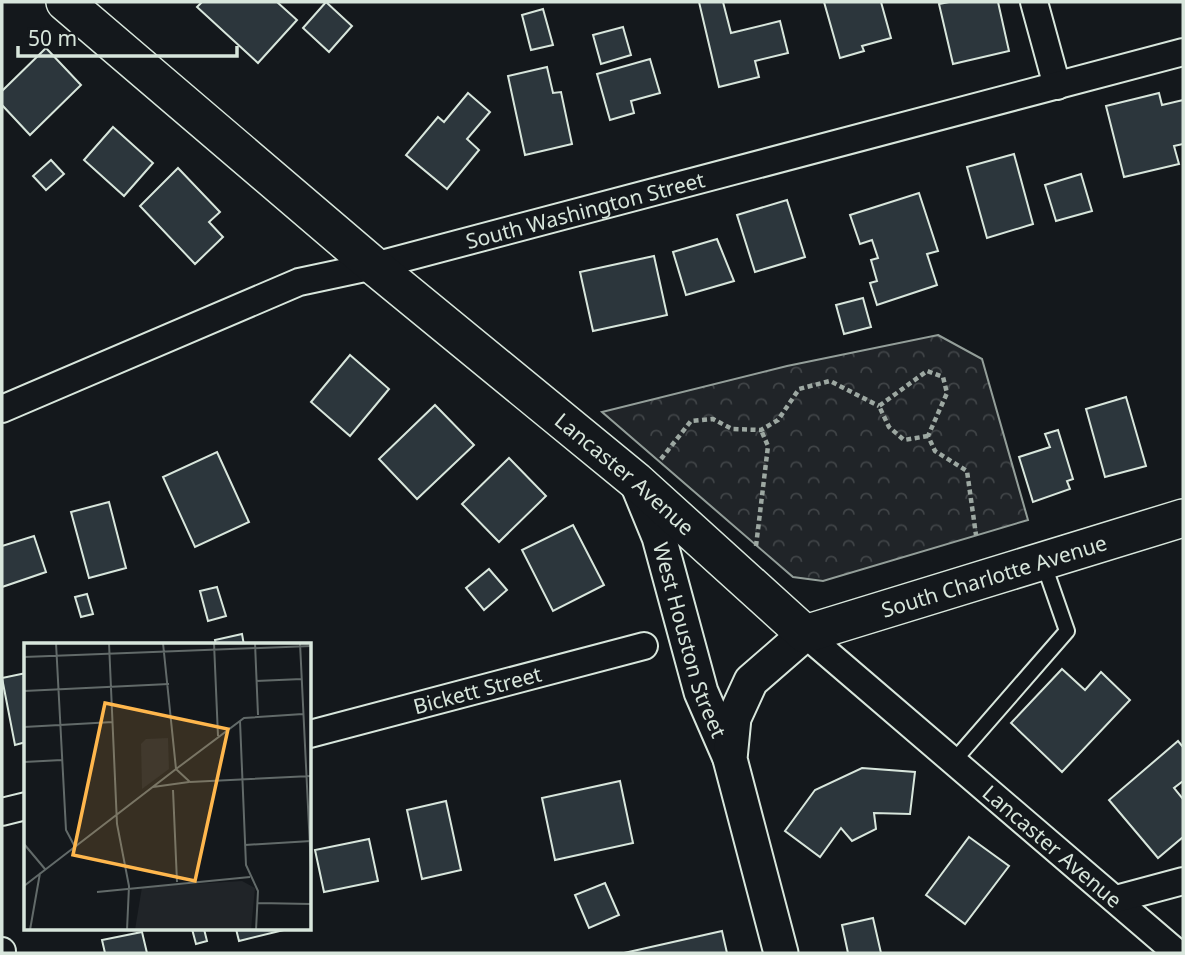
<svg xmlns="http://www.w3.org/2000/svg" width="1185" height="955" font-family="'Noto Sans',sans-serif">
<defs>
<pattern id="park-crowns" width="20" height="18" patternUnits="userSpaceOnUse" patternTransform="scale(1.75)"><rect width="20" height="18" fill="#202428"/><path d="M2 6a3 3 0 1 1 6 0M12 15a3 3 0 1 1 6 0" fill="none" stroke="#404447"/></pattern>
</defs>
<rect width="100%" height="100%" fill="#14181c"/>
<polygon fill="url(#park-crowns)" stroke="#939e99" stroke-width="2" points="938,335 982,359 1028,520 823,581 793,577 602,412 787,366"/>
<g fill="#2c363c" stroke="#d8e6dc" stroke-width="2">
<polygon points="202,2 277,2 297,20 258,63 197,7"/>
<polygon points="326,2 352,26 329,52 303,28"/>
<polygon points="699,2 723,2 731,33 780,21 788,53 755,61 759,77 719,87"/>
<polygon points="824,2 881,2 891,38 862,46 864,51 840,58"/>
<polygon points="949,2 998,2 1009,51 953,64 939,4"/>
<polygon points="543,9 553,45 531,50 522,15"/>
<polygon points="623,27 631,55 601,64 593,35"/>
<polygon points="46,48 81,85 30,135 2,105 2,91"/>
<polygon points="650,59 660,93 631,101 634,113 610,120 597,74"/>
<polygon points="547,67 553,93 561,92 572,144 525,155 508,76"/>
<polygon points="468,93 490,112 467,139 479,150 447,189 406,155 438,117 444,122"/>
<polygon points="1159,93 1162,105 1183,100 1183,144 1174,146 1179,164 1124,177 1106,106"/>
<polygon points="113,127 153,163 124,196 84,160"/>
<polygon points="1014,154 1033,224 987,238 967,167"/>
<polygon points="51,160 64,174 46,190 33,176"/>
<polygon points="178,168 220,212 209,222 223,237 195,264 140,206"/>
<polygon points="1081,174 1092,211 1056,221 1045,185"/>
<polygon points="919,193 938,251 927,254 937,285 877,305 870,283 877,281 871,260 878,258 872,240 860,244 850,215"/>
<polygon points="787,200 805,257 755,272 737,215"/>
<polygon points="717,239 734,281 686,295 673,252"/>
<polygon points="654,256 667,315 593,331 580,272"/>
<polygon points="863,298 871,327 844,334 836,305"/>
<polygon points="350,355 389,389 350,436 311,402"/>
<polygon points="1126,397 1146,466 1105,477 1086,409"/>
<polygon points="435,405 474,445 417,499 379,459"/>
<polygon points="1058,430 1073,479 1067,481 1070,489 1033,502 1019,457 1050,447 1045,434"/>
<polygon points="217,452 249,522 195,547 163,477"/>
<polygon points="509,458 546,496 499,542 462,504"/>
<polygon points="109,502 126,568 89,578 71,512"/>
<polygon points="573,525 604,585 553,611 522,550"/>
<polygon points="34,536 46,572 2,587 2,546"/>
<polygon points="489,569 507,590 484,610 466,588"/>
<polygon points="217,587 226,616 208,621 200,591"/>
<polygon points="87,594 93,614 81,617 75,597"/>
<polygon points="242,634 244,645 216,645 215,640"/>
<polygon points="1062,669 1085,690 1101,672 1130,700 1062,772 1011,723"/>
<polygon points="26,673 26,742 15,745 2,678"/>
<polygon points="1178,741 1183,747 1183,781 1174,788 1183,799 1183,837 1158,858 1109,800"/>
<polygon points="862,768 915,772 910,814 874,813 876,829 852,841 841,828 820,857 785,831 815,790"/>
<polygon points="620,781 633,843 555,860 542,798"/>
<polygon points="446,801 461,870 422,879 407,810"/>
<polygon points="969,837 1009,866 965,924 926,895"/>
<polygon points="369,839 378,881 324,892 315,850"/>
<polygon points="605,883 619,915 589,928 575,895"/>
<polygon points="873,918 881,953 848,953 842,925"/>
<polygon points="192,929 204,929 207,941 196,944"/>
<polygon points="236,929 288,929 239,941"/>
<polygon points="722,931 727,953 624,953"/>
<polygon points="142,932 147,953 105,953 102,940"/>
</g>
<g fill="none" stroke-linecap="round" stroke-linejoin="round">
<defs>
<polyline id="service" points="952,763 1067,631 1043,562"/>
<g id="minor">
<polyline points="1034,2 1057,86"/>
<path id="s1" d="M2 409 299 282 374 266 1183 52"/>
<path id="s2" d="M805 634 1177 953"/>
<path id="s3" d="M310 734 644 646"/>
<polyline points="2,812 26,806"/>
<polyline points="1116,899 1183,881"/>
<polyline points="2,951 2,953"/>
</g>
<g id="tertiary">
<path id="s4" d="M636 481 659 537 701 692 729 756"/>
<polyline points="781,953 730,759 734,718 751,681 805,634"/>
</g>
<g id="secondary">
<path id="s5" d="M65 2 374 266 636 481 805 634 1183 518"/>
</g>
</defs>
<use href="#service" stroke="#d8e6dc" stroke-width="18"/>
<use href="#minor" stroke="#d8e6dc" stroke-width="30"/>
<use href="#tertiary" stroke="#d8e6dc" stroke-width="37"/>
<use href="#secondary" stroke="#d8e6dc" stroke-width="40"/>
<g stroke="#9da8a2" stroke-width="4.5" stroke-dasharray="5 3.5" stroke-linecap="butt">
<polyline points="928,436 904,440 889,427 879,406 927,371 943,377 947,393 928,436 935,451 967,471 976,535"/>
<polyline points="661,459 691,421 713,419 732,429 761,430 778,420 799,389 830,381 879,406"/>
<polyline points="756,546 768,446 761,430"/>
</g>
<use href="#service" stroke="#14181c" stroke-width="14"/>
<use href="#minor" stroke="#14181c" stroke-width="26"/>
<use href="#tertiary" stroke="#14181c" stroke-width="33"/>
<use href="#secondary" stroke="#14181c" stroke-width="37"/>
</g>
<g text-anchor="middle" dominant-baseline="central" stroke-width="5" stroke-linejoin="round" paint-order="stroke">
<g font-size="21" fill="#d8e6dc" stroke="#14181c">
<text stroke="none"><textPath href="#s1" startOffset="618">South Washington Street</textPath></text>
<text stroke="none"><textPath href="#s5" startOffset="732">Lancaster Avenue</textPath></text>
<text stroke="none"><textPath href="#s5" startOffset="1171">South Charlotte Avenue</textPath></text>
<text stroke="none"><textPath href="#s4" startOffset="168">West Houston Street</textPath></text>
<text stroke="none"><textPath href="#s3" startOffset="173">Bickett Street</textPath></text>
<text stroke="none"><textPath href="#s2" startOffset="326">Lancaster Avenue</textPath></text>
</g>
</g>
<g transform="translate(24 643)">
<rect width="287" height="287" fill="#14181c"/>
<path d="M218 238 231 245 227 287H111L118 244Z" fill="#202428"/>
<path d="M144 95 145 126 118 146 117 101 122 96Z" fill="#202428"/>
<path fill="none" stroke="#626a69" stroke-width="2" d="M32 0 42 187 51 204M85 0 93 181 105 243 103 287M190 0 194 93M231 0 234 72M276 0 287 225M0 14 287 3M232 38 278 36M0 48 145 41M279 71 220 75 152 126 166 139 287 133M216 78 222 222 234 248 232 287M0 84 89 79M0 119 38 117M129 144 165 139M149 147 153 239M0 201 21 226M221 202 287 198M0 243 152 126 139 0M73 249 226 234M234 260 287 261M6 287 16 230"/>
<path fill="#ffb74d" fill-opacity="0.15" stroke="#ffb74d" stroke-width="3.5" d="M81 60 204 86 171 238 49 212Z"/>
<rect width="287" height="287" fill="none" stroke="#d8e6dc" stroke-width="3.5"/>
</g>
<rect width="1185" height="955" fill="none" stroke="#d8e6dc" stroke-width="7"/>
<path d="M18 46v10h219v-10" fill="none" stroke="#d8e6dc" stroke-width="3.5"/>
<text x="28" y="46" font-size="21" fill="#d8e6dc" stroke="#14181c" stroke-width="5" paint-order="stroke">50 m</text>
</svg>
